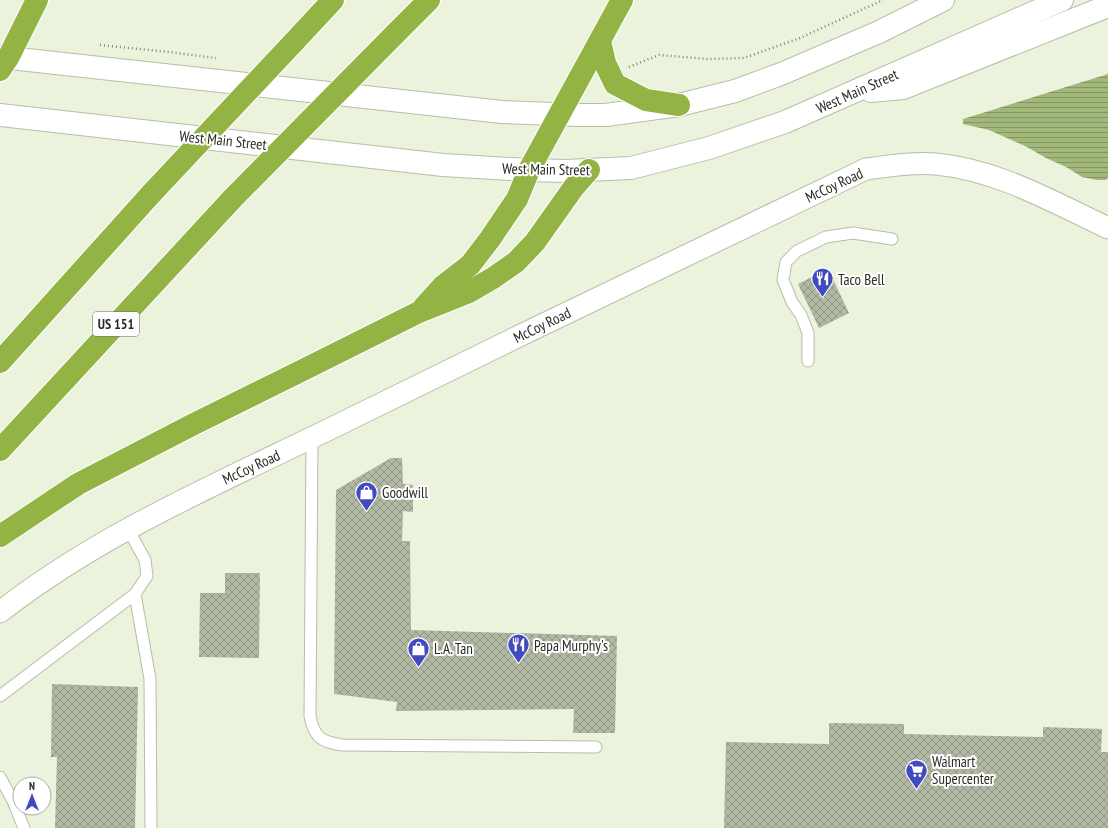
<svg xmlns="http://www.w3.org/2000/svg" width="1108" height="828" font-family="'PT Sans Narrow',sans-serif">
<defs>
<pattern id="water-rules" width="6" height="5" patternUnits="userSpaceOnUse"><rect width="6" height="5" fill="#a2b87a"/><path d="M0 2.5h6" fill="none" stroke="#849664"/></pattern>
<pattern id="building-cross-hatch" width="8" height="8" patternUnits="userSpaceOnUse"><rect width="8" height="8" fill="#b1b9a4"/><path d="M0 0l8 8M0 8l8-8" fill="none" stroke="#909785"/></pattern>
</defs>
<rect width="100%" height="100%" fill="#ebf3dd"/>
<polygon fill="url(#water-rules)" points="1108,74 1108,178 1106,180 1097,180 1082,177 1066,167 1046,158 1025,146 989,130 963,124 963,119"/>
<g fill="url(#building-cross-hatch)">
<polygon points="828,269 849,313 819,328 798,284"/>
<polygon points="391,458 402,458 403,484 413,485 413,512 403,511 402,541 410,541 411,630 617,636 615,733 573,733 574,709 396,711 397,702 334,694 336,490"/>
<polygon points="225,573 260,573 259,658 199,657 200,593 225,593"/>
<polygon points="52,684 138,687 135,828 55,828 57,757 51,757"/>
<polygon points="829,723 904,724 904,734 1043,737 1043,727 1102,729 1101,752 1108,752 1108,828 724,828 726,742 829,744"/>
</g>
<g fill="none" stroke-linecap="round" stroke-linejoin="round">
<defs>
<g id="lane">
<polyline points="808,361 808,333 801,315 792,302 783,280 786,262 797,251 826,237 853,233 892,239"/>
<path d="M312 438 310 716C314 737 321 742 342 745L596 747"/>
<polyline points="135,594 150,679 151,828"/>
<polyline points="0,696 135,594 147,576 145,560 128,529"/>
<polyline points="0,777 13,801 24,828"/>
</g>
<path id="street" d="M0 612C104 531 224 481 342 423 516 337 691 252 866 169 889 166 913 162 936 164 998 170 1053 202 1108 228"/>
<g id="secondary">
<polyline points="0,57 502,112 579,115 606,115 679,105 735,91 781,74 879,32 943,0"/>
<polyline points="871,91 903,88 1108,6"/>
<polyline points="0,115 443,165 529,170 565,171 631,168 709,148 785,122 1062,0"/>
</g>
<g id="highway">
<polyline points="395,34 429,0"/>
<polyline points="600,41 605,63 615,84 646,100 679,105"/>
<polyline points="292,44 333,0"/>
<polyline points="0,70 8,58 37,0"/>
<polyline points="424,307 443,286 470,265 490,239 517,199 529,170 622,0"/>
<polyline points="0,362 151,194"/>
<polyline points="0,450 233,198"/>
<polyline points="0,536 78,484 192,425 305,369 419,312 469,292 493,278 516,262 535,242 574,187 589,170"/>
</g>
</defs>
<use href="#lane" stroke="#b6bea8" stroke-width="13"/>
<use href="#street" stroke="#b6bea8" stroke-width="23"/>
<use href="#secondary" stroke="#b6bea8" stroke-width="24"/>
<use href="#highway" stroke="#fff" stroke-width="24"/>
<g stroke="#828779" stroke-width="2.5" stroke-dasharray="1 3" stroke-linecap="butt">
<polyline points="100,45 169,52 216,58"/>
<polyline points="629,67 659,55 708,59 744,58 800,38 883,0"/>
</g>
<use href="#lane" stroke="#fff" stroke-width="11"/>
<use href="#street" stroke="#fff" stroke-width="21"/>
<use href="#secondary" stroke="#fff" stroke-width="22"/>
<use href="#highway" stroke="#93b444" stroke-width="22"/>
<defs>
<g id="highway-bridge">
<polyline points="151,194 292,44"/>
<polyline points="233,198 395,34"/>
</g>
</defs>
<use href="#highway-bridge" stroke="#fff" stroke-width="24" stroke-linecap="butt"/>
<use href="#highway-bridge" stroke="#93b444" stroke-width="22"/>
</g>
<defs>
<symbol id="restaurant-pin" viewBox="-11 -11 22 30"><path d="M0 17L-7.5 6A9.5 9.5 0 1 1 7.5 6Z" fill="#414bbf" stroke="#fff"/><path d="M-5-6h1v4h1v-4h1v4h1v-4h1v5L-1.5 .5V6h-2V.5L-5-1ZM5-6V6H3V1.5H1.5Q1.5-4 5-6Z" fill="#fff"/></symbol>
<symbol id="shop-pin" viewBox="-11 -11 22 30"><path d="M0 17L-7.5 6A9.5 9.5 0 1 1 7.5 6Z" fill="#414bbf" stroke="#fff"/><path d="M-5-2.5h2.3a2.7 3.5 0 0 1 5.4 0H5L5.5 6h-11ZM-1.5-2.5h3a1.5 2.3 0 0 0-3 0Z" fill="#fff"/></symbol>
<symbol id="supermarket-pin" viewBox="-11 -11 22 30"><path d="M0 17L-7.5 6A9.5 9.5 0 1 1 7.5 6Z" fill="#414bbf" stroke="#fff"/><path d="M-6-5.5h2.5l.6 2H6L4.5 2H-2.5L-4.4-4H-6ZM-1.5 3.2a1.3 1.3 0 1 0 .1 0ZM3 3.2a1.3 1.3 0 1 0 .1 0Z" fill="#fff"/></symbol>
</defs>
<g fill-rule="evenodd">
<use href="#restaurant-pin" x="810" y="266" width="25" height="34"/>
<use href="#shop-pin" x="354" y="480" width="25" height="34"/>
<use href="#restaurant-pin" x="506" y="632" width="25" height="34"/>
<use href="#shop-pin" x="406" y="636" width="25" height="34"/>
<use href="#supermarket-pin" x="904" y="758" width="25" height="34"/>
</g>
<g text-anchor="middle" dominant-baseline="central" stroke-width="4" stroke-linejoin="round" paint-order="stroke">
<rect fill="#fff" stroke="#696b66" stroke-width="1" x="93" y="312" width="46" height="24" rx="3"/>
<g font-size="14" font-weight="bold" fill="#292c24">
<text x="116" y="324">US 151</text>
</g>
<g font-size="15" fill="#292c24" stroke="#fff">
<text transform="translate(857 91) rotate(-24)">West Main Street</text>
<text transform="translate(223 140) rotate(6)">West Main Street</text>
<text transform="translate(546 169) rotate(1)">West Main Street</text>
<text transform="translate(834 185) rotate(-25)">McCoy Road</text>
<text transform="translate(542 325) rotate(-26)">McCoy Road</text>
<text transform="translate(251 467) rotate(-25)">McCoy Road</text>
</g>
<g font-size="15" fill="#292c24" stroke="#fff" text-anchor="start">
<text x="838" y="279">Taco Bell</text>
<text x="382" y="492">Goodwill</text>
<text x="534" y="645">Papa Murphy's</text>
<text x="434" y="648">L.A. Tan</text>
<text x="932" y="761">Walmart<tspan x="932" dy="17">Supercenter</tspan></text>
</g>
</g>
<g transform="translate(32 796)"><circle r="19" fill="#ffffff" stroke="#a9aba7"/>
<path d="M0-3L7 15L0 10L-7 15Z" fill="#414bbf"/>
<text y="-6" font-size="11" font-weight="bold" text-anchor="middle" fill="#292c24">N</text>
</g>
</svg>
